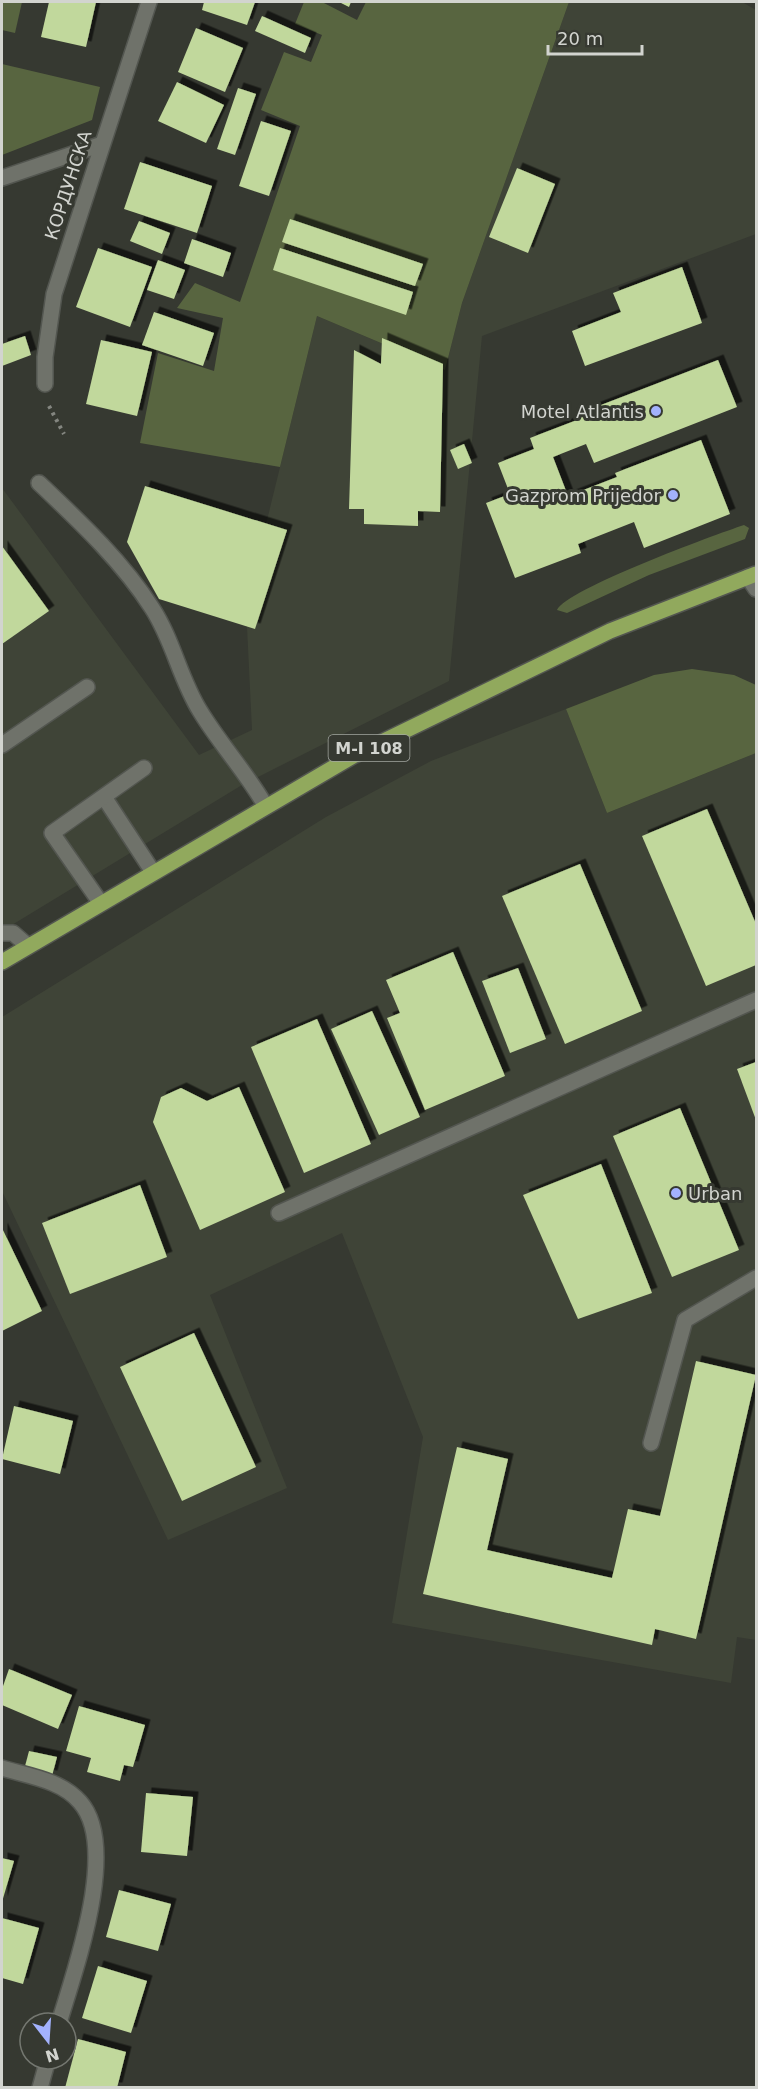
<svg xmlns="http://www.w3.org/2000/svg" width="758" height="2089" font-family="'DejaVu Sans',sans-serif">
<defs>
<filter id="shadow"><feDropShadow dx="5.5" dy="-5.5" stdDeviation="0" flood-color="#0009"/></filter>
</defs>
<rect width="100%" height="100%" fill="#363931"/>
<g fill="#3f4437">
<polygon points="569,2 742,2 756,10 756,234 482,336 449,681 242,785 2,931 2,488 199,755 252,730 246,606 317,316 445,370 462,303"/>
<polygon points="566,709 607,813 756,753 756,1640 737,1637 731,1683 392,1623 423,1437 342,1233 210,1295 287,1488 168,1540 2,1191 2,1017 326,817 431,761"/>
</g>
<g fill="#586540">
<polygon points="2,2 22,2 15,33 2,30"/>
<polygon points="304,2 322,2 357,20 366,2 569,2 462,303 445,370 317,316 280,467 140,443 158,353 214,371 223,318 177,308 195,283 240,302 300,126 261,110 284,52 311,62 322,35 295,24"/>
<polygon points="2,64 100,87 92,120 2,155"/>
<path d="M744 525 749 528 745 539 649 575 567 613 557 610C567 589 714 535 744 525Z"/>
<polygon points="692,669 734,675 756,685 756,753 607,813 566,709 654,675"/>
</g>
<g fill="#c1d89c" filter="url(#shadow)">
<polygon points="49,2 96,2 86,47 41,37"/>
<polygon points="204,2 255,2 247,25 202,10"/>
<polygon points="339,2 351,2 349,7"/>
<polygon points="262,16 311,38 305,53 255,31"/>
<polygon points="196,28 243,48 225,92 178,72"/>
<polygon points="177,82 224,105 206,143 158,121"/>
<polygon points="238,88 256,94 235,155 217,149"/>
<polygon points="261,121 291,131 269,196 239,186"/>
<polygon points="140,162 212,186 197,233 124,209"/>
<polygon points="517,168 555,184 528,253 489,237"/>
<polygon points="290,219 423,264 415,286 282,242"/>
<polygon points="139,221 170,233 162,254 130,241"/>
<polygon points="192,239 231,253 223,277 184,263"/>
<polygon points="98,248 152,267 130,327 76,307"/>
<polygon points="280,248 413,292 406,315 273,270"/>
<polygon points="158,260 185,270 174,299 147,290"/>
<polygon points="682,267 702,323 585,366 572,331 621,312 613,293"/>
<polygon points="154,312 214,333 203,366 142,345"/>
<polygon points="25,336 31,355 2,366 2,344"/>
<polygon points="382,338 443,364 440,512 418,511 418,526 364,524 364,509 349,509 354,350 381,364"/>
<polygon points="101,340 152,352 137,416 86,404"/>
<polygon points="718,360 737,407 594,463 586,444 553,457 568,496 617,477 615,473 701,440 730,514 644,548 634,522 578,544 581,553 515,578 486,503 510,494 498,463 534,449 530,438 577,420 575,415"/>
<polygon points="464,444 472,463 458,469 450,450"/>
<polygon points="145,486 287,530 255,629 159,599 127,542"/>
<polygon points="2,546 49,611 2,644"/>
<polygon points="707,809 756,924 756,965 706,986 642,836"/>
<polygon points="580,864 642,1011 565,1044 502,896"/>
<polygon points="453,952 505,1076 425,1110 387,1018 400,1013 386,980"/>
<polygon points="518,968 546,1039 510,1053 482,981"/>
<polygon points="372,1011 420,1117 379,1135 331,1029"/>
<polygon points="317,1019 371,1144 304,1173 251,1047"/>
<polygon points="756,1062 756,1120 737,1069"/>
<polygon points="239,1087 285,1192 200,1230 153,1122 161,1097 181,1088 207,1101"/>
<polygon points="680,1108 739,1250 672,1277 613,1136"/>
<polygon points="601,1164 652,1293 578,1319 523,1195"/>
<polygon points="140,1185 167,1257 70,1294 42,1223"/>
<polygon points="2,1228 42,1311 2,1331"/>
<polygon points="194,1333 256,1467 182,1501 120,1367"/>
<polygon points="696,1361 756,1375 696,1639 655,1629 652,1645 423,1594 457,1447 508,1459 487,1550 612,1578 628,1509 660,1516"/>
<polygon points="14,1406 73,1421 60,1474 2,1459"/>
<polygon points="9,1669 72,1695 58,1729 2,1705 2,1689"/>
<polygon points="79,1706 145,1725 133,1767 124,1765 120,1781 87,1772 91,1758 66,1751"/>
<polygon points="29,1751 57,1757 52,1776 24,1770"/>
<polygon points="146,1793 193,1797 187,1856 141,1852"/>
<polygon points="2,1858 14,1861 2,1902"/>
<polygon points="119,1890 171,1904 158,1951 106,1937"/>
<polygon points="2,1918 39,1928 23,1984 2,1978"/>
<polygon points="98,1966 147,1981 131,2033 82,2018"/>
<polygon points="78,2039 126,2052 117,2088 65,2088"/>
</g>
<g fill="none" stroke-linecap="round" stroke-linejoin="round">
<defs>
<g id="minor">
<polyline points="2,178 102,144"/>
<polyline points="45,384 45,357 54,294 149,2"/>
<path d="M39 483C79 521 122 561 152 608 173 640 180 679 200 711 220 744 246 772 265 805"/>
<polyline points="748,577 756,589"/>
<polyline points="2,745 87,687"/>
<polyline points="104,797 153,872"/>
<polyline points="100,902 52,833 144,768"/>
<polyline points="2,933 13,933 28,946"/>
<polyline points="279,1213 756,1000"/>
<polyline points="651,1443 685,1320 756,1278"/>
<path d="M2 1768C28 1776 61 1780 80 1802 120 1847 74 1972 59 2023"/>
<polyline points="40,2088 48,2059"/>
</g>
<polyline id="major" points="2,962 353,756 610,631 756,574"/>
</defs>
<use href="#minor" stroke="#535650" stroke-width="18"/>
<use href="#major" stroke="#535650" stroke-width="18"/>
<polyline stroke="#848680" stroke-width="4" stroke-dasharray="3 4.5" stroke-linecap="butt" points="49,406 64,434"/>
<use href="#minor" stroke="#6f726a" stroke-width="15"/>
<use href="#major" stroke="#91a95d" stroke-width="15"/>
</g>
<g fill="#a3b2fd" stroke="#363931" stroke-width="2">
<circle cx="656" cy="411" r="6"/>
<circle cx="673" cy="495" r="6"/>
<circle cx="676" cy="1193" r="6"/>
</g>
<g text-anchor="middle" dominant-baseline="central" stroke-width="6" stroke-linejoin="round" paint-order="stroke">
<rect fill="#363931" stroke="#a3a6a0" stroke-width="1.5" x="328.5" y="735" width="81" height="26" rx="4.5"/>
<g font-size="16" font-weight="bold" fill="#d2d4cf">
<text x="369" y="748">M-I 108</text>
</g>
<g font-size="18" fill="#d2d4cf" stroke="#363931">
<text transform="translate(68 185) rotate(-72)">КОРДУНСКА</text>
</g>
<g font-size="18" fill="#d2d4cf" stroke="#363931" text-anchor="end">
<text x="644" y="411">Motel Atlantis</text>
<text x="661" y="495">Gazprom Prijedor</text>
<text x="688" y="1193" text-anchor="start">Urban</text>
</g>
</g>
<rect width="758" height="2089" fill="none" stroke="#d2d4cf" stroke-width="6"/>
<g transform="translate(48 2041) rotate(163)"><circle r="28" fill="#363931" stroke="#747770" stroke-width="1.5"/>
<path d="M0-4.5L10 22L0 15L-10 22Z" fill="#a3b2fd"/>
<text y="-9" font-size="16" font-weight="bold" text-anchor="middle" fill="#d2d4cf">N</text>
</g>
<path d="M548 45v9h94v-9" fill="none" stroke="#d2d4cf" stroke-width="3"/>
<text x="557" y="45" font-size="18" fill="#d2d4cf" stroke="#363931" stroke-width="4.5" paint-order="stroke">20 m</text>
</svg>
